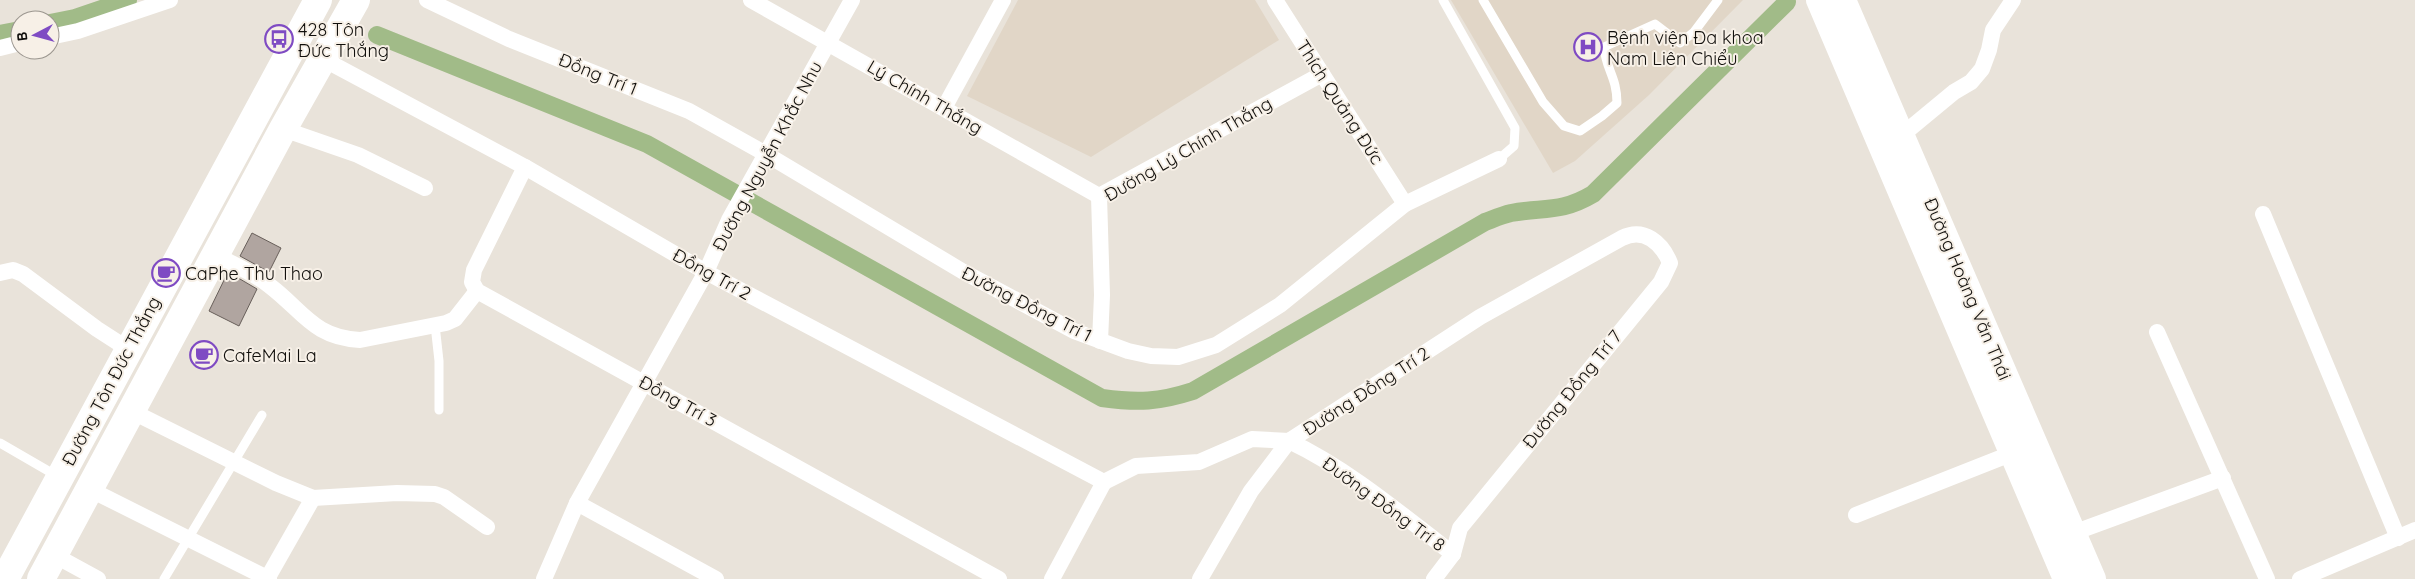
<svg xmlns="http://www.w3.org/2000/svg" width="2415" height="579" font-family="Quicksand,sans-serif">
<rect width="100%" height="100%" fill="#e9e3da"/>
<g fill="#e1d6c7">
<polygon points="1018,0 1255,0 1279,40 1091,157 967,96"/>
<polygon points="1451,0 1743,0 1649,95 1575,161 1553,173"/>
</g>
<g fill="none" stroke-linecap="round" stroke-linejoin="round">
<g stroke="#a1bb88" stroke-width="18">
<polyline points="50,23 75,18 128,0"/>
<polyline points="0,34 20,30"/>
<path d="M377 35 647 144 1102 398C1138 403 1159 402 1193 391L1485 222C1493 219 1502 215 1511 213 1544 207 1561 213 1593 194L1787 2"/>
</g>
</g>
<g fill="#b0a5a0" stroke="#685f5a">
<polygon points="252,233 281,248 269,272 240,256"/>
<polygon points="228,272 257,289 239,326 209,311"/>
</g>
<g fill="none" stroke-linecap="round" stroke-linejoin="round">
<g stroke="#fff" stroke-width="9">
<polyline points="1443,0 1515,128 1514,146 1499,159"/>
<path d="M1483 0 1543 102 1564 126 1580 131 1602 116 1617 103C1617 77 1606 70 1604 47L1655 24 1680 43 1694 32 1718 0"/>
<polyline points="435,325 439,361 439,410"/>
<polyline points="0,443 57,476"/>
<polyline points="164,579 262,415"/>
</g>
<g stroke="#fff" stroke-width="16">
<polyline points="427,0 509,39 689,111 766,154 962,271 1074,331 1128,351 1151,356 1178,357 1216,345 1280,305 1405,204 1499,159"/>
<polyline points="751,0 1099,196"/>
<polyline points="1275,0 1405,204"/>
<polyline points="50,37 78,31 170,0"/>
<polyline points="0,48 20,43"/>
<polyline points="323,59 525,167 706,272 1104,482"/>
<polyline points="944,108 1003,0"/>
<polyline points="283,129 358,155 425,188"/>
<polyline points="1902,135 1954,92 1971,82 1982,69 1989,50 1993,30 2013,0"/>
<polyline points="525,167 474,270 472,282 477,291 999,579"/>
<polyline points="1099,196 1322,74"/>
<polyline points="1099,196 1102,295 1100,341"/>
<polyline points="2263,214 2398,538"/>
<path d="M216 255C234 265 254 273 270 286 303 311 314 338 360 340L446 323 455 319 477 291"/>
<polyline points="0,273 13,270 23,274 97,329 128,349"/>
<polyline points="2157,332 2267,579"/>
<polyline points="131,411 276,483 313,498 397,493 435,494 444,497 487,527"/>
<path d="M1289 441C1348 469 1401 514 1453 554"/>
<path d="M1104 482 1136 466 1199 462 1252 439 1289 441 1480 317 1622 238C1644 227 1662 243 1670 263L1661 282 1460 528 1453 554 1434 579"/>
<polyline points="89,489 269,579"/>
<polyline points="577,503 716,579"/>
<polyline points="1856,515 2013,453"/>
<polyline points="2073,533 2223,478"/>
<polyline points="54,555 98,579"/>
<polyline points="267,579 313,498"/>
<polyline points="544,579 577,503 706,272 729,220 852,0"/>
<polyline points="1052,579 1104,482"/>
<polyline points="1200,579 1251,491 1289,441"/>
<polyline points="2300,579 2415,530"/>
</g>
<g stroke="#fff" stroke-width="26">
<polyline points="1819,0 2066,579"/>
<polyline points="1843,0 2093,579"/>
</g>
<g stroke="#fff" stroke-width="28">
<polyline points="5,579 318,0"/>
<polyline points="41,579 283,129 356,0"/>
</g>
</g>
<defs>
<symbol id="bus-ring" viewBox="-11 -11 22 22"><circle r="9.5" fill="#f7f0e7" stroke="#7f4bc3" stroke-width="1.5"/><path d="M-5-6H5V4H4V6H2V4H-2V6H-4V4H-5ZM-3.5-4V0h7V-4ZM-3.5 1.2v1.5H-2V1.2ZM2 1.2v1.5H3.5V1.2Z" fill="#7f4bc3"/></symbol>
<symbol id="hospital-ring" viewBox="-11 -11 22 22"><circle r="9.5" fill="#f7f0e7" stroke="#7f4bc3" stroke-width="1.5"/><path d="M-5-5h3v3.5h4V-5h3V5h-3V1.5h-4V5h-3Z" fill="#7f4bc3"/></symbol>
<symbol id="cafe-ring" viewBox="-11 -11 22 22"><circle r="9.5" fill="#f7f0e7" stroke="#7f4bc3" stroke-width="1.5"/><path d="M-5.5-4.5H6V0H3Q3 3.5 0 3.5H-2.5Q-5.5 3.5-5.5 0ZM3-3.2v2h1.7v-2ZM-6 4.5H4V6H-6Z" fill="#7f4bc3"/></symbol>
</defs>
<g fill-rule="evenodd">
<use href="#bus-ring" x="263" y="23" width="32" height="32"/>
<use href="#hospital-ring" x="1572" y="31" width="32" height="32"/>
<use href="#cafe-ring" x="150" y="257" width="32" height="32"/>
<use href="#cafe-ring" x="188" y="339" width="32" height="32"/>
</g>
<g text-anchor="middle" dominant-baseline="central" stroke-width="4" stroke-linejoin="round" paint-order="stroke">
<g font-size="18" fill="#110f0c" stroke="#f7f0e7" text-anchor="start">
<text x="298" y="29">428 Tôn<tspan x="298" dy="21">Đức Thắng</tspan></text>
<text x="1607" y="37">Bệnh viện Đa khoa<tspan x="1607" dy="21">Nam Liên Chiểu</tspan></text>
<text x="185" y="273">CaPhe Thu Thao</text>
<text x="223" y="355">CafeMai La</text>
</g>
<g font-size="18" fill="#110f0c" stroke="#f7f0e7">
<text transform="translate(598 74) rotate(22)">Đồng Trí 1</text>
<text transform="translate(925 97) rotate(30)">Lý Chính Thắng</text>
<text transform="translate(1340 102) rotate(57)">Thích Quảng Đức</text>
<text transform="translate(1188 149) rotate(-30)">Đường Lý Chính Thắng</text>
<text transform="translate(767 156) rotate(-62)">Đường Nguyễn Khắc Nhu</text>
<text transform="translate(712 274) rotate(29)">Đồng Trí 2</text>
<text transform="translate(1968 289) rotate(67)">Đường Hoàng Văn Thái</text>
<text transform="translate(1027 304) rotate(27)">Đường Đồng Trí 1</text>
<text transform="translate(111 381) rotate(-62)">Đường Tôn Đức Thắng</text>
<text transform="translate(1572 389) rotate(-51)">Đường Đồng Trí 7</text>
<text transform="translate(1366 391) rotate(-33)">Đường Đồng Trí 2</text>
<text transform="translate(678 401) rotate(29)">Đồng Trí 3</text>
<text transform="translate(1384 504) rotate(36)">Đường Đồng Trí 8</text>
</g>
</g>
<g transform="translate(35 35) rotate(264)"><circle r="24" fill="#f7f0e7" stroke="#9b968f"/>
<path d="M0-4L9 19L0 12L-9 19Z" fill="#7f4bc3"/>
<text y="-8" font-size="14" font-weight="bold" text-anchor="middle" fill="#110f0c">B</text>
</g>
</svg>
